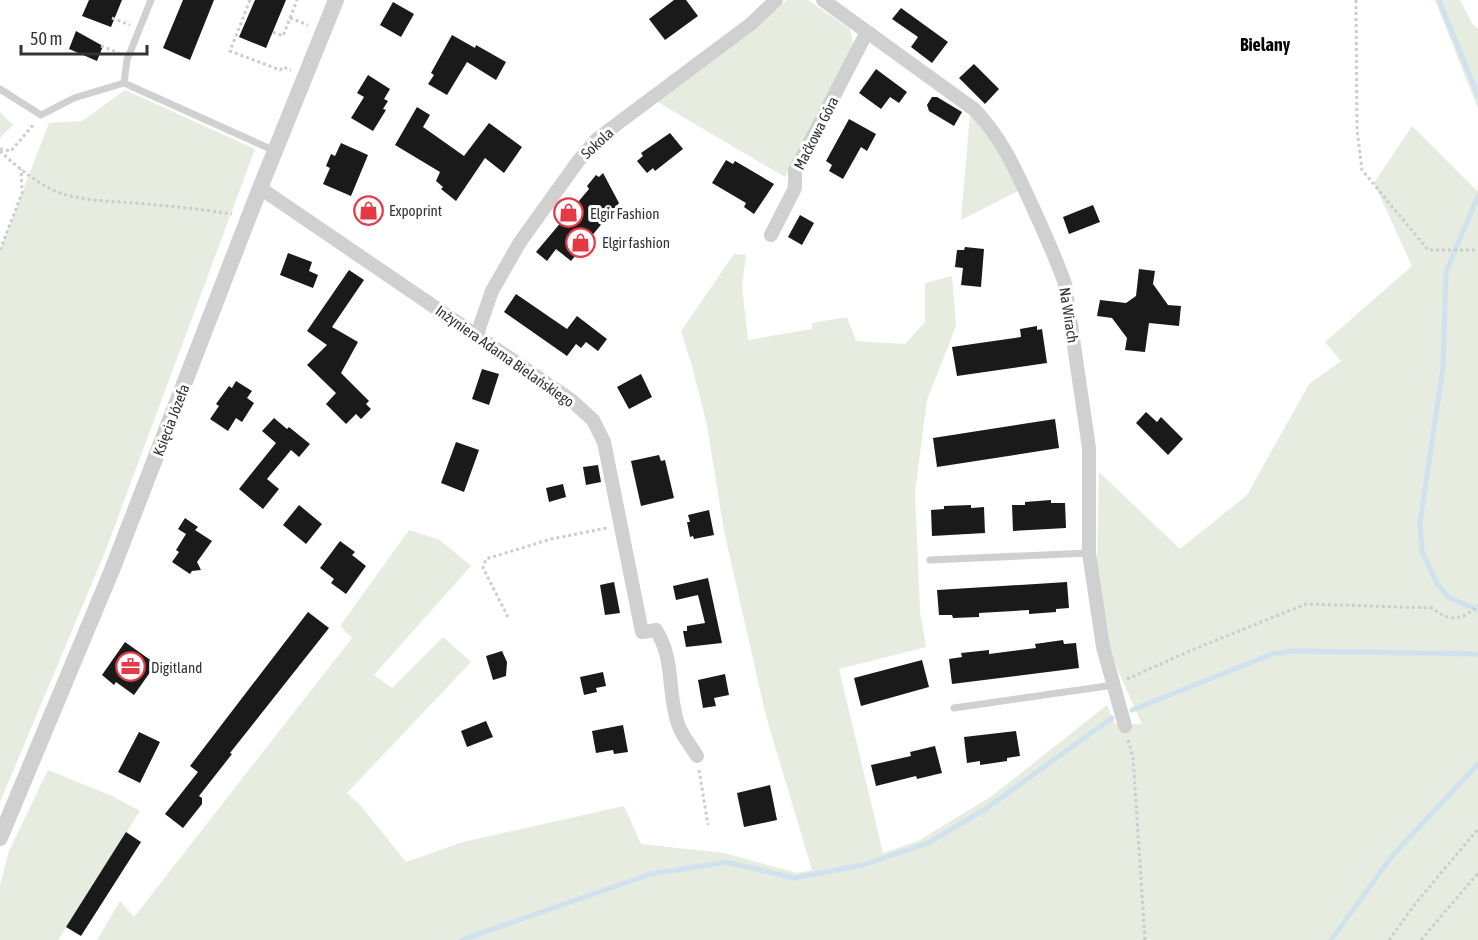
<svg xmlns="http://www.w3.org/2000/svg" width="1478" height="940" font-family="'Asap Condensed',sans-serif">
<rect width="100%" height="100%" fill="#fff"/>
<g fill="#e6ecdf">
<polygon points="787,0 808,0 850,29 854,47 785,177 656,101 752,30"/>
<polygon points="1435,0 1460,0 1472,23 1478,29 1478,109"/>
<polygon points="125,90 255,149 105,552 0,802 0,250 49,123 82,121"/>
<polygon points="0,112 13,125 0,138"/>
<polygon points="970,114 988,132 1020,190 961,220"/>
<polygon points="1412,126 1477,191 1478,181 1478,940 97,940 120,901 134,917 352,638 340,626 409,530 440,540 471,566 374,675 392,688 443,637 471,662 347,793 361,806 406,862 463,842 624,806 641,844 724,853 797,873 812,870 766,716 724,531 707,425 692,366 681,331 734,254 746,255 742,286 748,340 812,329 812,323 847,317 856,341 905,344 925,322 925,283 952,276 956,326 927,400 915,492 920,612 926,647 839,669 883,853 918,841 992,796 1107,705 1115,724 1142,724 1107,646 1097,566 1099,472 1180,549 1247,495 1309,384 1341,361 1325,342 1412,266 1374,183"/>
<polygon points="48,770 112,796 140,811 58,940 0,940 0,885 9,851"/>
</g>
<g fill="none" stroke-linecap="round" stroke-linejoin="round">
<g stroke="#cfe2ee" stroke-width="5">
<polyline points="1439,0 1478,96"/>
<polyline points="1478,196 1446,272 1443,367 1420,523 1422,551 1436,582 1448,597 1478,610"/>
<polyline points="1132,710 1272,654 1294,651 1478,654"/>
<polyline points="461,940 651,874 726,862 794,878 863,865 928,843 984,810 1112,718"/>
<polyline points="1331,940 1392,856 1478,764"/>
</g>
</g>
<g fill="#1a1a1a">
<polygon points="89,0 122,0 111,27 82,16"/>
<polygon points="183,0 214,0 190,60 163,48"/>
<polygon points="255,0 286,0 266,48 239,37"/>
<polygon points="674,0 686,0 698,16 665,40 649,19"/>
<polygon points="393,2 414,14 401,37 380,25"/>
<polygon points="901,8 948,42 932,63 911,47 918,37 892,19"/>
<polygon points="76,31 103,46 97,61 69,49"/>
<polygon points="452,35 475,48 476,45 506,62 496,80 467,62 447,95 428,84 434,75 431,73"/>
<polygon points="974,64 999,89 985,104 959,78"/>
<polygon points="876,69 907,92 899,103 890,97 881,109 859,93"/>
<polygon points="368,75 390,89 384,99 388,101 383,109 386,110 373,131 351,118 364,97 357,93"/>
<polygon points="932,97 937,97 962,112 954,126 929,111 927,105"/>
<polygon points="417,107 430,115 423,127 464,156 489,123 522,147 504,173 485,158 456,201 441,189 443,187 436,181 440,172 395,145"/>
<polygon points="849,119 876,134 867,151 861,147 843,179 829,171 832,165 826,161"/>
<polygon points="670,133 683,149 655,171 653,168 647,173 637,161 643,156 641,153"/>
<polygon points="341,143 368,155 351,196 323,184 330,168 326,166 331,154 335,156"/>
<polygon points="726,160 733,164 735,161 774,184 754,214 744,207 746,203 712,183"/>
<polygon points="603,173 619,203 571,261 556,249 547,261 536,252 589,189 587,186 596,175 599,177"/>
<polygon points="1093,205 1100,222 1069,234 1063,217"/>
<polygon points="800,215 814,223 802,245 788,237"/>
<polygon points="965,247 984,249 981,287 961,285 963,268 955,267 957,250 964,250"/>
<polygon points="288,253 312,262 309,271 318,275 313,288 280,275"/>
<polygon points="1139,269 1155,271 1153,284 1168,305 1181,306 1179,326 1149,323 1145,352 1125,350 1127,338 1112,318 1097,316 1100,300 1126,303 1136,296"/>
<polygon points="349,270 364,280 332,327 358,342 341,373 369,401 366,404 371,409 361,419 356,414 346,424 326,404 336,393 307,365 327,345 307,331"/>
<polygon points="516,294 567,329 577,316 607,339 598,351 586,342 581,348 576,344 567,356 504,312"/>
<polygon points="1037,326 1037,330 1042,329 1047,363 957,376 952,347 1021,337 1020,329"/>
<polygon points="482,369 499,374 489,405 472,399"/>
<polygon points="641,374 652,397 629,409 617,387"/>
<polygon points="236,381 252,391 247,398 254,403 242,422 236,418 228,431 210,419 219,406 216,404 229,386 232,388"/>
<polygon points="1146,412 1157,422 1161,417 1183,439 1168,455 1136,423"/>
<polygon points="274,418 287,429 289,427 310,444 299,457 291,450 267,479 279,489 263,509 239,489 276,443 262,431"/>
<polygon points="1055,419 1059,448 937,467 933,438"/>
<polygon points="456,442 479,450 464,492 441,483"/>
<polygon points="659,455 661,461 665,460 674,498 641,506 631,461"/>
<polygon points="598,465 601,482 586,485 583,467"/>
<polygon points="563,484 566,497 549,502 546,488"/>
<polygon points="1051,500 1051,503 1065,503 1066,528 1013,531 1012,505 1025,505 1025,502"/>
<polygon points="299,505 322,524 306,544 283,525"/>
<polygon points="971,505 971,508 984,507 985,533 932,536 931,510 944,509 944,506"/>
<polygon points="709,510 714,535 694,539 693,536 690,537 687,522 690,522 688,515"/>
<polygon points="185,518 198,527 195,530 212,541 197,562 201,570 192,571 190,574 172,562 179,552 176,550 186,534 178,529"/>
<polygon points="340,541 355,552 352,555 366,566 346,594 331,583 334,579 320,568"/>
<polygon points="708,578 722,643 686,647 683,631 687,631 687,626 705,623 698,595 676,600 673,586"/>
<polygon points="614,582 620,613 605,615 600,585"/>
<polygon points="1067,582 1069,608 1056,609 1056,612 1029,614 1029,610 979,613 979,617 953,618 952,615 939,615 937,590"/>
<polygon points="308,612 329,628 230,753 232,754 199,796 202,798 202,804 183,828 165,814 198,772 190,766"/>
<polygon points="1063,640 1064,644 1076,643 1079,668 952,684 949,659 962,657 961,653 989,650 989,654 1036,648 1035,644"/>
<polygon points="125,642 156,664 134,695 116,682 114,685 102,675"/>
<polygon points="502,651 507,662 506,676 493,680 486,656"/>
<polygon points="922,660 929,687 861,706 854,678"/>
<polygon points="603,672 606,686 596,688 597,692 584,695 580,677"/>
<polygon points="725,674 729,695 714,698 716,706 703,708 698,680"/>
<polygon points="486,721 493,737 467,747 461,731"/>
<polygon points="623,725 628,752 614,754 613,750 596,753 592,731"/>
<polygon points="1016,731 1020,756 1007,758 1007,761 980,765 980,761 967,763 964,737"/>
<polygon points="139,732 160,742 140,783 118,772"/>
<polygon points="935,746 942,773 917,779 916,776 876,786 871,765 911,756 910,752"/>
<polygon points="770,785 777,820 744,827 737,793"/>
<polygon points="126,832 141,842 81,936 66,927"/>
</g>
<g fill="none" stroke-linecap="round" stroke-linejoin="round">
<g stroke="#cdcdcd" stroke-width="3" stroke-dasharray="3 3" stroke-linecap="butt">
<polyline points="250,0 230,51 280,70 283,67 291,70"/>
<polyline points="1356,0 1357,129 1362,170 1428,250 1478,250"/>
<polyline points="112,18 130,25"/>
<polyline points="290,18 308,25"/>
<polyline points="273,32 283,36 297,0"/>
<polyline points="101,46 119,53"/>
<polyline points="0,149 11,151 34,124"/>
<path d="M0 151C16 166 36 183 57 192 80 201 110 201 135 203 168 206 200 209 232 214"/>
<polyline points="0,250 22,193 21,169"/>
<polyline points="508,617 483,568 486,559 551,539 607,528"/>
<path d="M1127 679 1192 650 1306 604 1433 608C1448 622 1463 621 1478 605"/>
<polyline points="1128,740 1133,757 1145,940"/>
<polyline points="699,770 708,825"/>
<polyline points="1389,940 1415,904 1478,829"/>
<polyline points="1421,940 1478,873"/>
</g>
<g stroke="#d0d0d0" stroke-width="7">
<polyline points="124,83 127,60 151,0"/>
<polyline points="0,89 41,115 74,98 124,83 275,151"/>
<polyline points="930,560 1089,553"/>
<polyline points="954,708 1114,685"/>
</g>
<g stroke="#d0d0d0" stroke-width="14">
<path d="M823 0 975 110C1004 141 1016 171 1034 210 1045 234 1056 258 1065 284L1089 448V553L1103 647 1125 726"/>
<path d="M260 188 571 400 593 420 604 442 642 632 656 630C675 660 667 692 678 724 682 736 691 746 697 756"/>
<polyline points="771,235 795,188 795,171 867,32"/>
<polyline points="477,334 492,291 520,242 579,160 597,139 752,23 776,0"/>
</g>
<polyline stroke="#d0d0d0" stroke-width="16" points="0,838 112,570 260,188 336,0"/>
</g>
<defs>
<symbol id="shop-ring" viewBox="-11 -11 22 22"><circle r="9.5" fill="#fff" stroke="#e63946" stroke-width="1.5"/><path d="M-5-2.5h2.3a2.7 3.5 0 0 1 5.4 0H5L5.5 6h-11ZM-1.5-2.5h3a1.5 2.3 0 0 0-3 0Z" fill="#e63946"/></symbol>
<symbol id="office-ring" viewBox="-11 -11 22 22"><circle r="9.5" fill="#fff" stroke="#e63946" stroke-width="1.5"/><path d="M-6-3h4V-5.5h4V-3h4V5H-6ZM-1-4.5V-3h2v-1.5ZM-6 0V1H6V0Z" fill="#e63946"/></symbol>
</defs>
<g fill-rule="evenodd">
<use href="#shop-ring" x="352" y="194" width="33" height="33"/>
<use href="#shop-ring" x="552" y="196" width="33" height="33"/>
<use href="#shop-ring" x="564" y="226" width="33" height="33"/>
<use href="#office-ring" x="114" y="650" width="33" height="33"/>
</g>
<g text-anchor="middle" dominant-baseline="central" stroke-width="6" stroke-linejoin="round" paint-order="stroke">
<g font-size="15" fill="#333" stroke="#fff">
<text transform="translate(816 133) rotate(-63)">Maćkowa Góra</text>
<text transform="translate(597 143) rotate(-43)">Sokola</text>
<text transform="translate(1069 315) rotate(81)">Na Wirach</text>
<text transform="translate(505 356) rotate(35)">Inżyniera Adama Bielańskiego</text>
<text transform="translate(171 420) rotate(-69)">Księcia Józefa</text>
</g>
<g font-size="15" fill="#333" stroke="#fff" text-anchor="start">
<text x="389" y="210">Expoprint</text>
<text x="590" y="213">Elgir Fashion</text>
<text x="602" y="242">Elgir fashion</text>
<text x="151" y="667">Digitland</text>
</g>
<g font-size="18" font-weight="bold" fill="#000" stroke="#fff">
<text x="1265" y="44">Bielany</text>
</g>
</g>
<path d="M21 45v9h126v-9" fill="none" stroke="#333333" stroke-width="3"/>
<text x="30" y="45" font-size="18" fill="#333333" stroke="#ffffff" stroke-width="4.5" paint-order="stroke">50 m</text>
</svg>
